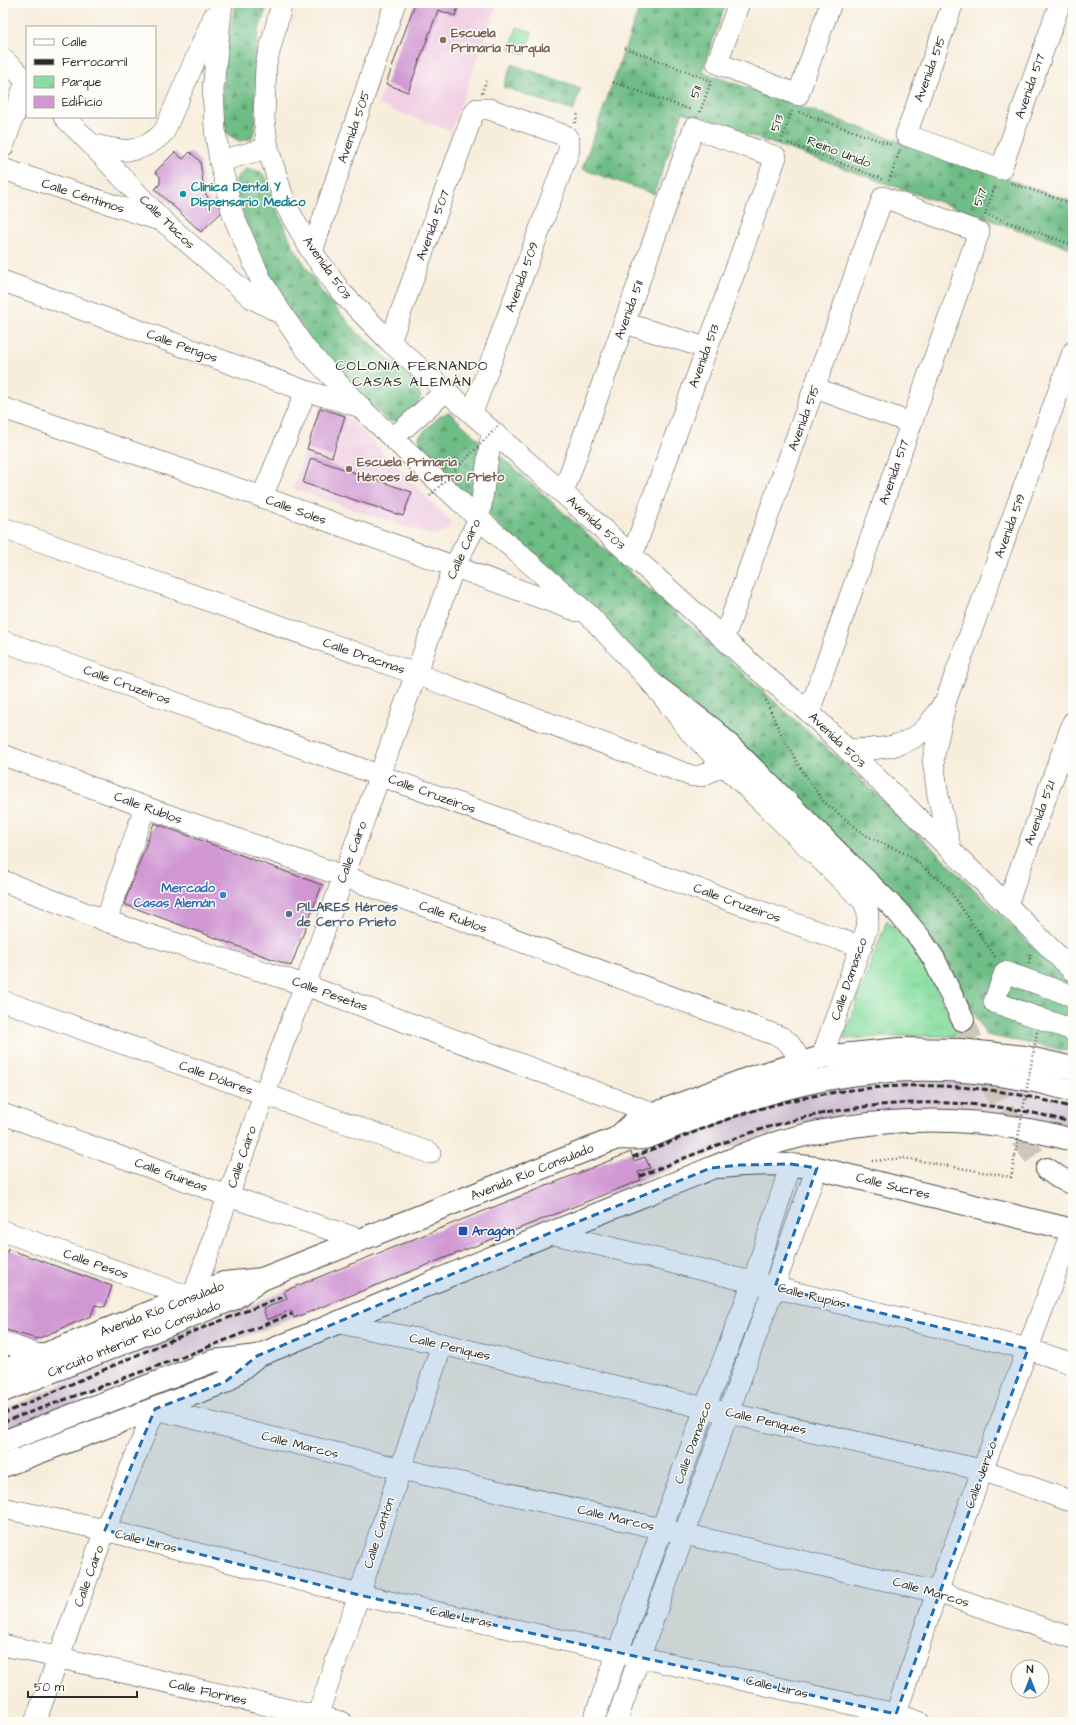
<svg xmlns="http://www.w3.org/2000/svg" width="1076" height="1725" font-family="'Architects Daughter',sans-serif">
<defs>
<pattern id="forest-firs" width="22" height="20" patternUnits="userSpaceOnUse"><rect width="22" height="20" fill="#6ebd86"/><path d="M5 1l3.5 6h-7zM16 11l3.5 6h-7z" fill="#5b9a6e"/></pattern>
<pattern id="park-tufts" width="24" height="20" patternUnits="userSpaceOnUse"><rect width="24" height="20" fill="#88dea0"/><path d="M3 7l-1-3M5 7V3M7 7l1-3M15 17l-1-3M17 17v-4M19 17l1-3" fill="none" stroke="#76bf8a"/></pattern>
</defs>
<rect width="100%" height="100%" fill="#fdfcf7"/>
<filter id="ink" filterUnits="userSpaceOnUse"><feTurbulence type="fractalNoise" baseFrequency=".025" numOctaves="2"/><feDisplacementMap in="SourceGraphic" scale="8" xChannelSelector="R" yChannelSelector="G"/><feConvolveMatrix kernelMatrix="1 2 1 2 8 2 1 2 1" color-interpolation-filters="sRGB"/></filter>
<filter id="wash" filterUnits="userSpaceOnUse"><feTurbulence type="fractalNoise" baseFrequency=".012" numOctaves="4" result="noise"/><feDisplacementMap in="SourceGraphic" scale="16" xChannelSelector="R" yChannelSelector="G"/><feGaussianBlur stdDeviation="0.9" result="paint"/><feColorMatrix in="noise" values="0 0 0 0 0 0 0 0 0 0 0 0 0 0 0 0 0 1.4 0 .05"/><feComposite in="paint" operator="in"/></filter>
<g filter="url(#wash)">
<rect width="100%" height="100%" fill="#f7eddb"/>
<g fill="#f1d0e4">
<polygon points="415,3 498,3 451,131 378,105"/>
<polygon points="320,408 349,418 451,522 449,528 444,532 433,536 293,489"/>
</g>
<polygon fill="#cebed1" points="905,1080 941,1080 999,1084 1073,1101 1073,1130 1014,1116 959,1110 935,1109 858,1114 822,1119 792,1126 670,1169 119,1387 3,1431 3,1409 34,1397 110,1361 733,1112 763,1103 851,1085"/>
<polygon fill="#88dea0" stroke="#5a8466" points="517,27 532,32 525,54 510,49"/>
<g fill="url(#forest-firs)" stroke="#4c7458">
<path d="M236 3H268L258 33 256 58 255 131 251 139 239 141 227 134C216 93 226 43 236 3Z"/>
<polygon points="641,3 726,3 702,72 1073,202 1073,249 683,112 654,194 582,169"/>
<polygon points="512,64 581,88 573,111 503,87"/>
<path d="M247 168 261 172 266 177 273 200 292 244 321 291 356 331 417 384C419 389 421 394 420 399 417 407 399 424 390 421 387 421 384 417 382 416L324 357 292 314 254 248 235 187 236 178Z"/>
<polygon points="449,412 481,442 476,505 434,464 420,446 419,436 440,416"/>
<polygon points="496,452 869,786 1073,986 1073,1052 986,1035 942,953 805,811 488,515"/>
</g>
<polygon fill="url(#park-tufts)" stroke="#5a8466" points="887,920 907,942 927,970 959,1036 901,1036 843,1039"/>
<g id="blocks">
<g fill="#d097d3">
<polygon points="415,3 449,3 458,6 455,16 438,10 408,92 386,84"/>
<polygon points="175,152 183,159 190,152 200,161 204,190 208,198 212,203 215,200 223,211 201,232 155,189 160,184 160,176 155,172"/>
<polygon points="320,408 345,416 332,457 307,449"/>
<polygon points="311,458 412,492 403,516 303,483"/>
<polygon points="154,823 322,885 291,966 124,904"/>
<polygon points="631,1152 634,1161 645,1157 650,1168 638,1172 641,1180 294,1318 291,1310 267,1320 263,1309 287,1299 284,1291"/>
<polygon points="8,1249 112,1286 105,1307 95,1305 91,1316 37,1339 3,1329 3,1262"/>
</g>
</g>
</g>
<g filter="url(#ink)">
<use href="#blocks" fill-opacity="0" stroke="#4a4845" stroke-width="1"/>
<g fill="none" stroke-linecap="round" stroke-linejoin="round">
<path stroke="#cec6b8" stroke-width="22" stroke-dasharray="22 11" stroke-linecap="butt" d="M963 1020C985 1068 1008 1133 1047 1169"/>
<defs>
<g id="minor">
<polyline points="222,3 213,89 215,130 220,161 233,215 261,280 282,314 305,348 361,408 427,471 479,519 589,615 653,684 691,733 863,901 868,912 867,928 822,1057"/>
<polyline points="282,3 266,64 264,119 268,148 285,204 312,252 341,292 390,342 563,493 758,670 809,712 1007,905 1073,971"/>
<polyline points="739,3 717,63 798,95 831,3"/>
<polyline points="953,3 906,135 1001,169 1060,3"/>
<polyline points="3,59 27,81"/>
<polyline points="64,117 91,144 164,222 252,298 282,314"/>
<path d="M91 144C121 152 140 156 164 132L214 16"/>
<polyline points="3,147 26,81"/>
<polyline points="220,161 268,148"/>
<polyline points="3,169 162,221"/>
<polyline points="312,252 395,3"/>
<polyline points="3,281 306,391 361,407"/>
<polyline points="624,323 707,348"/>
<polyline points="390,342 472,117 477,109 489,109 566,136 569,140 569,150 472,413"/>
<polyline points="815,388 911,423"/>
<polyline points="3,408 262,497 577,611"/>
<polyline points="393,438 447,390"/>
<polyline points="563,493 694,128 776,157 632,556"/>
<polyline points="262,497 306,391"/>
<polyline points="3,528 416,674 692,776 701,776 724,765"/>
<polyline points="724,638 883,197 979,232 809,712"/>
<polyline points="3,641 838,939 862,946"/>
<path d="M849 750C875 749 905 749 925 729 931 723 936 714 941 707"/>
<polyline points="3,755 145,807 343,876 781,1037 789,1043 801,1061"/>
<polyline points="951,850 938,796 933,760 946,700 1073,352"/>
<polyline points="3,881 106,921 305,985 656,1114"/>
<polyline points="1007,905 1073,722"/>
<polyline points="106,921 145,807"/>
<polyline points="1073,996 1005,972 994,1002 1073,1030"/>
<polyline points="3,1001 430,1153"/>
<polyline points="3,1114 228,1196 362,1240"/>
<polyline points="3,1231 190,1297"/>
<polyline points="550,1233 1028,1349 1073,1364"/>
<polyline points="193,1296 264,1095 305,985 454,567 479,519 492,431"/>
<polyline points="339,1323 442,1344 705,1408 982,1470 1073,1502"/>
<polyline points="3,1342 41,1356"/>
<polyline points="3,1508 105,1530 359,1595 896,1714 919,1722"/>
<polyline points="3,1645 342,1722"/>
<polyline points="35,1722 105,1530 155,1409 401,1469 937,1592 1073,1638"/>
<polyline points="315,1722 359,1595 442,1344"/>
<polyline points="593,1722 705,1408 753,1282 791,1164"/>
<polyline points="616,1722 817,1168"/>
<polyline points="893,1722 937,1592 1072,1230"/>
</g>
<g id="major">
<polyline points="653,684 714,730 897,911 920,938 934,959 963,1020"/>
<polyline points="617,1138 635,1121 752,1077 822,1057 900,1049 961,1050 1025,1057 1073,1068"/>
<path d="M720 1167C753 1163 785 1163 817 1168L1073 1230"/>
<polyline points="1047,1169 1058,1177 1073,1184"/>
<polyline points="3,1371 224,1283 262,1279"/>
<polyline points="3,1466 225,1382 257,1356"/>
</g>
<g id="highway">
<path d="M3 1391 233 1299 262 1279 617 1138C625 1138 635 1139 644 1138 654 1136 665 1130 675 1126 704 1116 734 1104 763 1095 864 1063 972 1061 1073 1091"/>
<path d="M3 1442 213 1361 257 1356C370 1310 481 1261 593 1216 632 1200 671 1185 709 1169 734 1159 757 1148 782 1141 876 1114 979 1114 1073 1140"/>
</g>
</defs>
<use href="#minor" stroke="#4a4845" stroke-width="22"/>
<use href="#major" stroke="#4a4845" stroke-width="24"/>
<use href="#highway" stroke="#4a4845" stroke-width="24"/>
<g stroke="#4a4845" stroke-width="2.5" stroke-dasharray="1 3" stroke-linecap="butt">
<polyline points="625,48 709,80"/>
<polyline points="613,82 691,110"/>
<polyline points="482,93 486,81"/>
<polyline points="700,112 712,79"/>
<polyline points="799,112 892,145"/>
<polyline points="575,123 578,113"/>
<polyline points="781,142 792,111"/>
<polyline points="788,143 882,179"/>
<polyline points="889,181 900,150"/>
<polyline points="1011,183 1073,204"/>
<polyline points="985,214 1073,245"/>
<polyline points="985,215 995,186"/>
<polyline points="766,700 778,728 801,769 824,802 865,835 910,856 948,888 996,958"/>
<polyline points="1029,963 1031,952"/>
<polyline points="872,1161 904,1158 1011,1177 1015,1155"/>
</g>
<use href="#minor" stroke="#fff" stroke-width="21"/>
<use href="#major" stroke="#fff" stroke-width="22"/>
<use href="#highway" stroke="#fff" stroke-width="22"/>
<g stroke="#2b2b2b" stroke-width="3" stroke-dasharray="6 3" stroke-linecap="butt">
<path d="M633 1157C666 1144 698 1130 731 1118 841 1080 962 1074 1073 1108"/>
<path d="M640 1176C678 1161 717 1144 756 1131 858 1098 969 1092 1073 1123"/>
<polyline points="3,1414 176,1338 285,1296"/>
<polyline points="3,1422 185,1356 292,1314"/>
</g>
<g stroke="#4a4845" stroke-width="2.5" stroke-dasharray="1 3" stroke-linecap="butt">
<polyline points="430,496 500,424"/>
<polyline points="1015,1155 1037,1032"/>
</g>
</g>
</g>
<path fill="#1f6fb2" fill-opacity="0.2" stroke="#1f6fb2" stroke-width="3" stroke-dasharray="8 5" stroke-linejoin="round" d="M791 1164 817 1168 775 1287 1028 1349 896 1714 359 1595 105 1530 155 1409 225 1382 257 1356 550 1233 711 1168 740 1165Z"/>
<g fill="#8d6e63" stroke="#fdfcf7" stroke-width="1.5">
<circle cx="443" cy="40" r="4"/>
<circle cx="349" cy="469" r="4"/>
</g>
<circle fill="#0f9aa8" stroke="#fdfcf7" stroke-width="1.5" cx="183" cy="194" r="4"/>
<circle fill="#3f7fe0" stroke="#fdfcf7" stroke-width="1.5" cx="223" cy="895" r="4"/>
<circle fill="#5c6f8a" stroke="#fdfcf7" stroke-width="1.5" cx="289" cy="914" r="4"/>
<rect fill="#1a4fb4" stroke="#fdfcf7" stroke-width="1.5" x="458" y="1226" width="10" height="10" rx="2"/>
<g text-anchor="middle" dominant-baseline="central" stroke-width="3" stroke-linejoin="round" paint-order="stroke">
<g font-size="13" font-weight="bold" fill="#785e54" stroke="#fdfcf7" text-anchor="start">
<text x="451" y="33">Escuela<tspan x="451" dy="15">Primaria Turquía</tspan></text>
<text x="357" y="462">Escuela Primaria<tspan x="357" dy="15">Héroes de Cerro Prieto</tspan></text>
</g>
<g font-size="13" fill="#2b2b2b" stroke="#fdfcf7">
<text transform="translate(930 69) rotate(-70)">Avenida 515</text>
<text transform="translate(1030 86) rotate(-71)">Avenida 517</text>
<text transform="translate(696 92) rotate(-70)">511</text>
<text transform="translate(777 123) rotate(-70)">513</text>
<text transform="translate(354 127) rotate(-71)">Avenida 505</text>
<text transform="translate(839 152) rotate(21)">Reino Unido</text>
<text transform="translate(83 196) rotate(18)">Calle Céntimos</text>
<text transform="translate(980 197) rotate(-71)">517</text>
<text transform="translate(167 222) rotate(44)">Calle Tlacos</text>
<text transform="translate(433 225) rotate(-70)">Avenida 507</text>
<text transform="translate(327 268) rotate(55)">Avenida 503</text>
<text transform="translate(522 277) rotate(-70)">Avenida 509</text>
<text transform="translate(629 310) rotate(-70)">Avenida 511</text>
<text transform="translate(182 346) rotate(20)">Calle Pengos</text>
<text transform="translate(704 356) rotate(-70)">Avenida 513</text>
<text transform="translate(804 418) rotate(-70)">Avenida 515</text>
<text transform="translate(894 472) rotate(-71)">Avenida 517</text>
<text transform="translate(296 510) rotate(20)">Calle Soles</text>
<text transform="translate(596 523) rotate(42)">Avenida 503</text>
<text transform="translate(1010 526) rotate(-70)">Avenida 519</text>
<text transform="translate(464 549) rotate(-66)">Calle Cairo</text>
<text transform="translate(364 656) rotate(19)">Calle Dracmas</text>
<text transform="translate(127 685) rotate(20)">Calle Cruzeiros</text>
<text transform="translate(837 740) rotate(44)">Avenida 503</text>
<text transform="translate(432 794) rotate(20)">Calle Cruzeiros</text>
<text transform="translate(148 808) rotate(20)">Calle Rublos</text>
<text transform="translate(1040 813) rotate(-70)">Avenida 521</text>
<text transform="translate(352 852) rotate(-70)">Calle Cairo</text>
<text transform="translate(737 903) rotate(20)">Calle Cruzeiros</text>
<text transform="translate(453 917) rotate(20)">Calle Rublos</text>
<text transform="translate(849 979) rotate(-71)">Calle Damasco</text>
<text transform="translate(330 994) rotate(20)">Calle Pesetas</text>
<text transform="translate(216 1078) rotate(20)">Calle Dólares</text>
<text transform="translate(242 1157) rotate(-71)">Calle Cairo</text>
<text transform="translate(532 1172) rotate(-22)">Avenida Río Consulado</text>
<text transform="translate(171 1175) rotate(20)">Calle Guineas</text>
<text transform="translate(893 1186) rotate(14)">Calle Sucres</text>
<text transform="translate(96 1264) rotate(19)">Calle Pesos</text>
<text transform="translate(812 1296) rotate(14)">Calle Rupias</text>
<text transform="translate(162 1309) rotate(-21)">Avenida Río Consulado</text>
<text transform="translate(134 1339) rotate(-22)">Circuito Interior Río Consulado</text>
<text transform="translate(450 1347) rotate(13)">Calle Peniques</text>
<text transform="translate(766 1421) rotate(13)">Calle Peniques</text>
<text transform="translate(693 1443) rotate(-70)">Calle Damasco</text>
<text transform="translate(300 1445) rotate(14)">Calle Marcos</text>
<text transform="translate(981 1475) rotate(-70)">Calle Jericó</text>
<text transform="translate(616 1518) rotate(13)">Calle Marcos</text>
<text transform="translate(379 1533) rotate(-72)">Calle Cantón</text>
<text transform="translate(146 1541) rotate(14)">Calle Liras</text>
<text transform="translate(89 1576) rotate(-70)">Calle Cairo</text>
<text transform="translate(931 1592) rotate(16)">Calle Marcos</text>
<text transform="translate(461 1617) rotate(12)">Calle Liras</text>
<text transform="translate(777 1687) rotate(13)">Calle Liras</text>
<text transform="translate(208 1692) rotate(13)">Calle Florines</text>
</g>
<g font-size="13" font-weight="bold" fill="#0d838f" stroke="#fdfcf7" text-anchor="start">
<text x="191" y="187">Clinica Dental Y<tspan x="191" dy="15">Dispensario Medico</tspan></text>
</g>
<g font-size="13" font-weight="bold" fill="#366cbe" stroke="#fdfcf7" text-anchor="end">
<text x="215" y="888">Mercado<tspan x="215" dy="15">Casas Alemán</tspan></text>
</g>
<g font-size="13" font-weight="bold" fill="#4e5e75" stroke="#fdfcf7" text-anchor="start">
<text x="297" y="907">PILARES Héroes<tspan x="297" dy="15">de Cerro Prieto</tspan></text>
</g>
<g font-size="13" font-weight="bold" fill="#164399" stroke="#fdfcf7" text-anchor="start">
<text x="472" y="1231">Aragón</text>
</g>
<g font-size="14" letter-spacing="1" fill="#2b2b2b" stroke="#fdfcf7">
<text x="412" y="366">COLONIA FERNANDO<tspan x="412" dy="16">CASAS ALEMÁN</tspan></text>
</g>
</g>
<rect width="1076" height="1725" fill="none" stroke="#fdfcf7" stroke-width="16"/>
<rect x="26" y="26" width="130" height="92" fill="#fdfcf7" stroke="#a9a8a5"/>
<rect x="34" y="39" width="20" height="6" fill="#ffffff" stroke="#a9a8a5"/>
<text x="62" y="46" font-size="12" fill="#2b2b2b">Calle</text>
<rect x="34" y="59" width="20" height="6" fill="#2b2b2b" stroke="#a9a8a5"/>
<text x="62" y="66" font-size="12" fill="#2b2b2b">Ferrocarril</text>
<rect x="34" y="76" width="20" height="12" fill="url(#park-tufts)" stroke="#a9a8a5"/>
<text x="62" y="86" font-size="12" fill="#2b2b2b">Parque</text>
<rect x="34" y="96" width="20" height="12" fill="#d097d3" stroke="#a9a8a5"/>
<text x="62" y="106" font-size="12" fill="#2b2b2b">Edificio</text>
<g transform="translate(1030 1679)"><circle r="19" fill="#fdfcf7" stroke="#a9a8a5"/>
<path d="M0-3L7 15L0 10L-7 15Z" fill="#1f6fb2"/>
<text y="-6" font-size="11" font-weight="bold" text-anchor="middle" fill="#2b2b2b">N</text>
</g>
<path d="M28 1691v6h109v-6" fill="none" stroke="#2b2b2b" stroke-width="2"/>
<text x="34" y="1691" font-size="12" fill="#2b2b2b" stroke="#fdfcf7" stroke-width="3" paint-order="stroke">50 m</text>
</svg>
